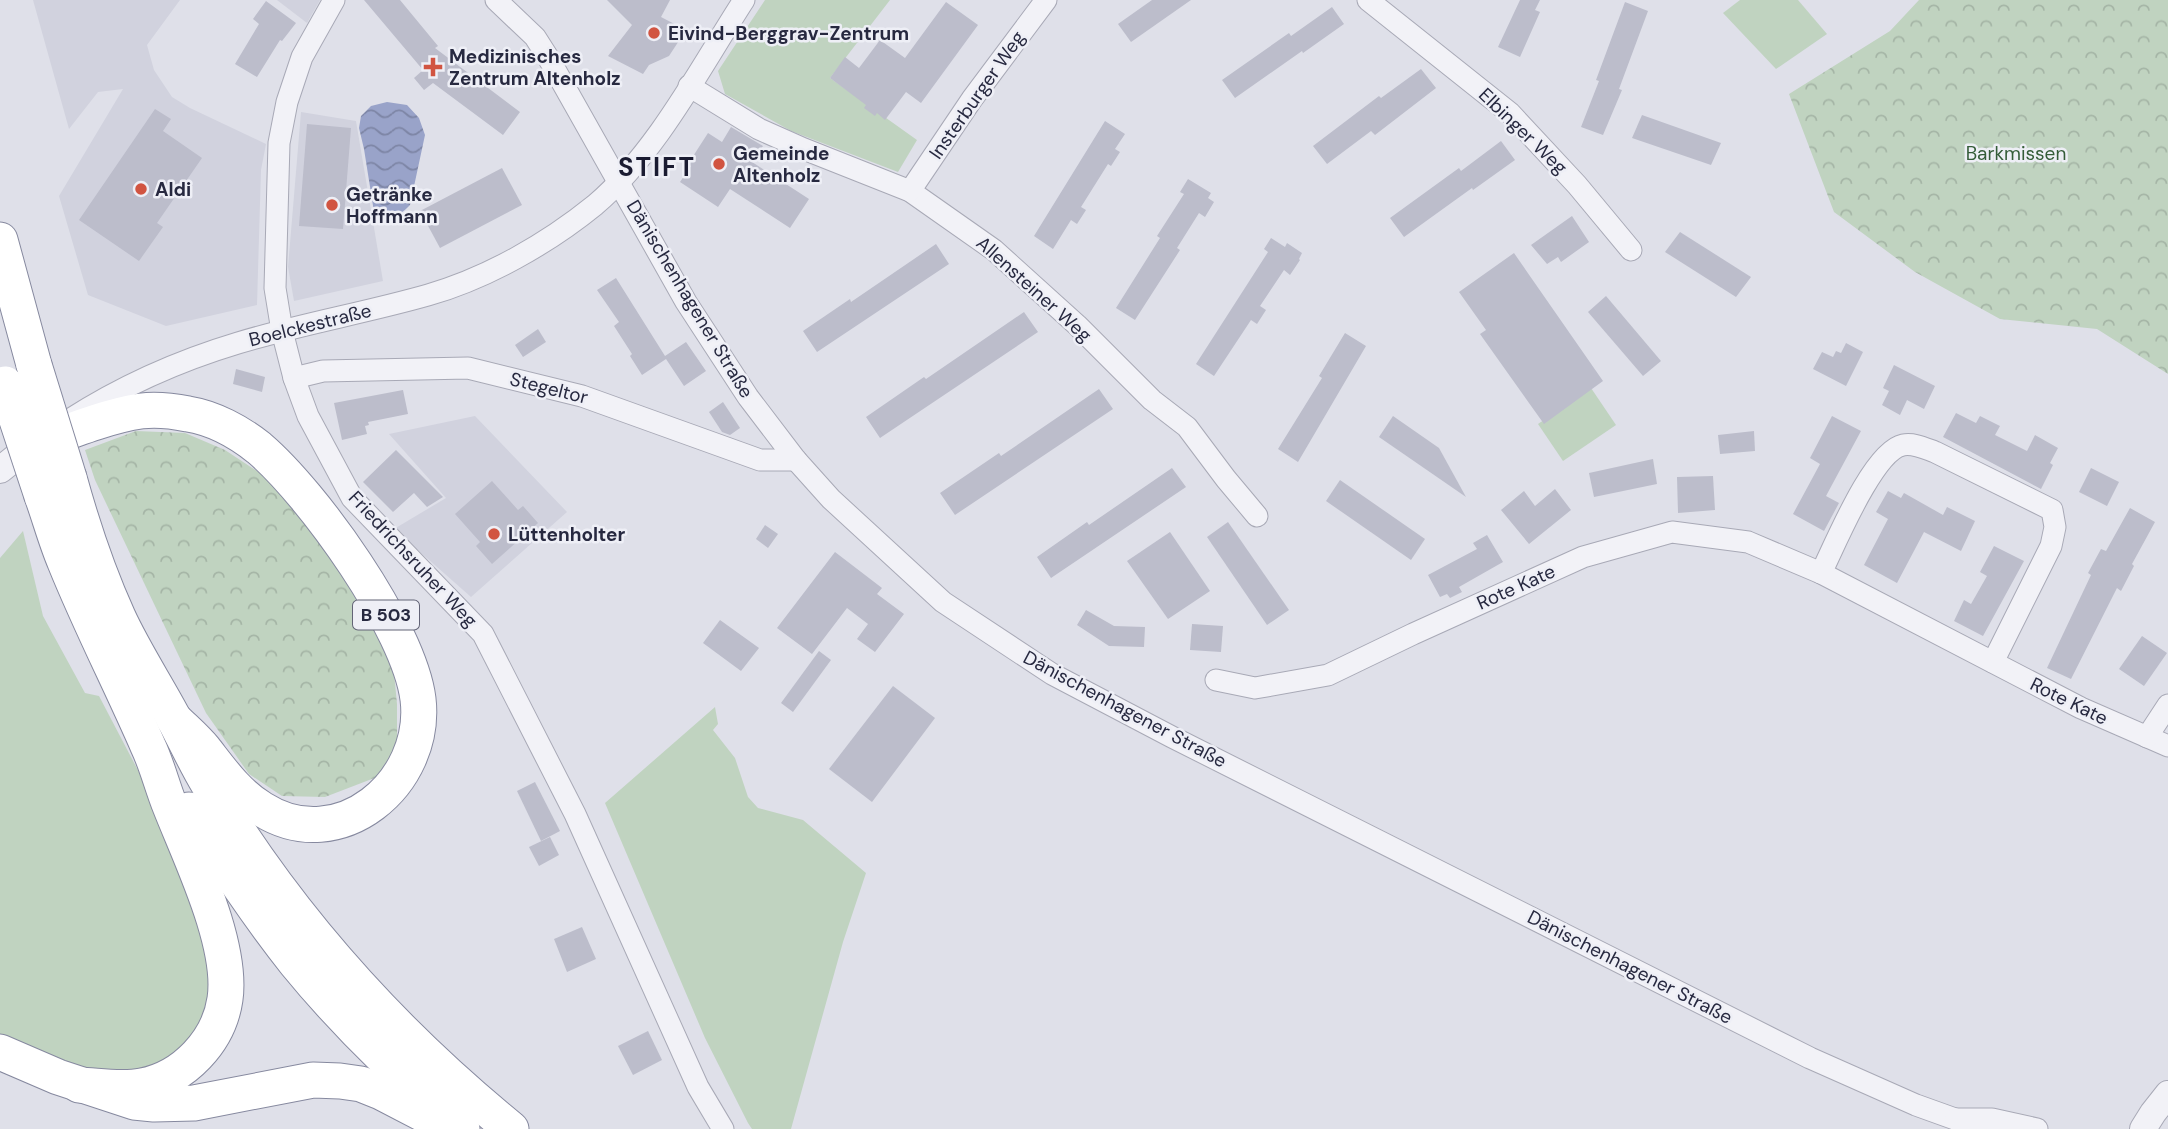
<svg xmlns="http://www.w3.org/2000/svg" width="2168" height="1129" font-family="'DM Sans',sans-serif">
<defs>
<pattern id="forest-crowns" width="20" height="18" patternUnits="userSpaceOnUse" patternTransform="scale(1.75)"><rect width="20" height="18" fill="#c0d3c0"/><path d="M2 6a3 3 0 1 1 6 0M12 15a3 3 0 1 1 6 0" fill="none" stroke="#a5b5a6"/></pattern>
<pattern id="water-waves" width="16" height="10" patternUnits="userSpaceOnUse" patternTransform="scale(1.75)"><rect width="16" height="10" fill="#99a3c9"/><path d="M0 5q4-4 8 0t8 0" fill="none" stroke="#7d85a5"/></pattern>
</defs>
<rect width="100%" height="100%" fill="#dfe0e9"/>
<g fill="#d1d2de">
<polygon points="33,0 180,0 147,45 154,70 172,97 190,108 266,144 261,170 257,305 166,326 88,295 59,196 123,89 98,92 69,129"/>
<polygon points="277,0 320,0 307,23"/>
<polygon points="301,112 356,121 383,281 294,301 288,267"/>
<polygon points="475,416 567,512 471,597 394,529 446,498 389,434"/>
</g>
<g fill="#c0d3c0">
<polygon points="765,0 890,0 830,78 917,140 898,172 791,131 725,94 718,71"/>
<polygon points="1740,0 1798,0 1827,34 1776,69 1723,13"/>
<polygon points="1591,388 1616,425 1563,461 1538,424"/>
<polygon points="23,531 43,616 85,693 99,696 152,797 211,943 209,1019 169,1066 115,1079 0,1038 0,558"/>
<polygon points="715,707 718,724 713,730 735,758 748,797 758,808 803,820 866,873 843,942 791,1129 752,1129 748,1123 705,1038 605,803"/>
</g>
<g fill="url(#forest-crowns)">
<polygon points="1919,0 2168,0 2168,374 2097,329 2000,319 1915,272 1834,212 1789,94 1890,31"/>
<polygon points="136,431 185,433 225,450 263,475 329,549 393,662 397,704 397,745 377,777 325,797 282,796 249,774 206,713 95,480 85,450"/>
</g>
<path fill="url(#water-waves)" d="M387 102 407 105 419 118 425 135 410 205C400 216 386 223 374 212L364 149 359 128 361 116 371 106Z"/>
<g fill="#bcbdcb">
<polygon points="364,0 400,0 438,46 435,48 520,112 503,135 433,83 424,90 414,78 423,70"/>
<polygon points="607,0 670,0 661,17 686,30 669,56 649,65 643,74 608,56 632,25"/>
<polygon points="1152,0 1191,0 1131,42 1118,24"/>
<polygon points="1520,0 1540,0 1535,10 1540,12 1520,57 1498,47"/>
<polygon points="266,1 296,23 282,41 280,40 257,77 235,64 259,24 253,19"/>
<polygon points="946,2 978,25 921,103 906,92 885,120 877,113 875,116 864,108 866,105 830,78 845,57 859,68 880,40 905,58"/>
<polygon points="1625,2 1648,11 1619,89 1622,90 1603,135 1581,127 1599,81 1596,80"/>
<polygon points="1332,7 1344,24 1303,53 1302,51 1235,98 1222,80 1289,33 1291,36"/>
<polygon points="1421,69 1436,88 1375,135 1371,131 1327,164 1313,146 1379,96 1381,98"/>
<polygon points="155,109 171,119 163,131 202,158 157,223 163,227 139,261 79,220"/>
<polygon points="1642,115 1721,143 1711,165 1632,138"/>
<polygon points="1105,121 1125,134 1115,149 1120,152 1111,166 1108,164 1081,207 1086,210 1077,224 1071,220 1053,249 1034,236"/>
<polygon points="307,124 351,128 343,229 299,226"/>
<polygon points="731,127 763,146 752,162 809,199 790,228 730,189 718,207 680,182 691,166 688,164 708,133 722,142"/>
<polygon points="1501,141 1515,160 1473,190 1472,188 1404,237 1390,218 1459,168 1461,171"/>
<polygon points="502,168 522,205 440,248 420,211"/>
<polygon points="1188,179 1211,193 1208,198 1214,202 1205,217 1199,213 1177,248 1180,250 1135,320 1116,308 1160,238 1157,236 1184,194 1180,192"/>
<polygon points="1572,216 1589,242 1561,262 1558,257 1547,264 1531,245"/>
<polygon points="1680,232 1751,277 1736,297 1665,252"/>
<polygon points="1271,238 1285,247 1287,243 1302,253 1299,259 1300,260 1290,275 1284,270 1260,306 1266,310 1257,324 1251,320 1214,376 1196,364 1268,252 1264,249"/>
<polygon points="936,244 949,264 817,352 803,331 850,299 851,302"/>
<polygon points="1514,253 1603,381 1544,424 1480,334 1486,330 1459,292"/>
<polygon points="616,278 665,356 686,342 706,371 684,386 666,359 642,375 630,356 632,354 614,326 619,322 597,290"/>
<polygon points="1606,296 1661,361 1643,376 1588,312"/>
<polygon points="1024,312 1038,332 880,438 866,417 924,377 926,379"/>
<polygon points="538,329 546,342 523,357 515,345"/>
<polygon points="1345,333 1366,346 1298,462 1278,449 1322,378 1319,376"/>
<polygon points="1846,343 1863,352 1846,386 1813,369 1822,352 1833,357 1836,351 1841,353"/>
<polygon points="1894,365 1935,386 1924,409 1907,400 1900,415 1882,405 1889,391 1883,388"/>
<polygon points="236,369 265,377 262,392 233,384"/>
<polygon points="1099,389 1113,409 955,515 940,493 999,453 1001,456"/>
<polygon points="403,390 408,414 368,422 369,425 365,426 367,434 342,440 334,403"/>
<polygon points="723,402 740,428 730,435 722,432 709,412"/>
<polygon points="1956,413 1976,423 1980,416 2000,426 1995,435 2027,451 2035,435 2058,448 2050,463 2053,465 2041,489 1943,437"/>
<polygon points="1393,416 1439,448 1466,497 1379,437"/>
<polygon points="1832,416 1861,431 1826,496 1839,503 1824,531 1793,514 1820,464 1810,458"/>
<polygon points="1754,431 1755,451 1720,454 1718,435"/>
<polygon points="396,450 443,497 427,507 414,493 393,512 363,482"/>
<polygon points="1653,459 1657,484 1594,497 1589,473"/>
<polygon points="1172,468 1186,487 1051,578 1037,557 1087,522 1089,525"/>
<polygon points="2091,468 2119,482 2107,506 2079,492"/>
<polygon points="1713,476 1715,510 1678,513 1677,477"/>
<polygon points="1340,480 1425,539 1411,560 1326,501"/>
<polygon points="492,481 518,510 523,506 538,523 492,564 476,546 480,542 455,514"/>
<polygon points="1555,489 1571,510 1529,544 1501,510 1524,491 1535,506"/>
<polygon points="1888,491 1901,498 1904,493 1943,515 1947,507 1975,521 1961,551 1924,532 1897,583 1864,565 1888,519 1876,512"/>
<polygon points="2130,508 2155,522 2132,564 2134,566 2121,591 2117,588 2071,679 2047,668 2091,575 2088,573 2101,549 2106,551"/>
<polygon points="1228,522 1289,610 1267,625 1207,537"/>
<polygon points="765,525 778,534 768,548 756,539"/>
<polygon points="1170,532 1210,591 1168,619 1127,561"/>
<polygon points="1487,535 1503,562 1459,587 1462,592 1450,598 1447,594 1440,597 1428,575 1477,549 1473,543"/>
<polygon points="1994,546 2024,561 1983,636 1954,621 1964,600 1971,604 1987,576 1980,572"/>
<polygon points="835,552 882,588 877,594 904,614 875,652 857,639 868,624 847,608 812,654 777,628"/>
<polygon points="1086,610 1114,626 1145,627 1144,647 1109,646 1077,625"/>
<polygon points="720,620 759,648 741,671 703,643"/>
<polygon points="1192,624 1223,626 1221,652 1190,650"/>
<polygon points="2142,636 2167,653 2144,686 2119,669"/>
<polygon points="819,651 831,660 793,712 781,703"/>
<polygon points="893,686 935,718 872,802 829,769"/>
<polygon points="535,782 560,831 541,841 517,791"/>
<polygon points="550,837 559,855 539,866 529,847"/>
<polygon points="582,927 596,959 567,972 554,939"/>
<polygon points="648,1031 662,1060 633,1075 618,1046"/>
</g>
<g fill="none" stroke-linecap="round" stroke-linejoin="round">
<defs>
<g id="minor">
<polyline points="334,0 302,57 287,102 279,143 275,288 282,331 294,378 308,416 352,498 483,634 575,814 698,1087 723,1129"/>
<polyline points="496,0 535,37 549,59 686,302 748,397 796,460 831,499 943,602 1052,674 1172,737 1810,1058 1916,1105 1955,1119 1971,1129"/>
<polyline points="1368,0 1510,113 1577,185 1631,250"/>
<polyline points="689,86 759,129 804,149 910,191 994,250 1077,325 1152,400 1187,427 1226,479 1257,516"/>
<polyline points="910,191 972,99 1046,0"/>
<polyline points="294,378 323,371 468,368 582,396 760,460 796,460"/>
<path d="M69 420C122 386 178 361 238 343 300 324 365 313 428 295 487 278 547 244 595 205 657 152 700 68 744 0"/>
<path d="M1821 573C1835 545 1873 451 1903 445 1914 443 1924 448 1935 452L2052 510 2055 527 2051 546 1993 662"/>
<polyline points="1216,680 1255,688 1328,675 1413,634 1583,557 1672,532 1748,542 1821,573 2081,708 2168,746"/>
<polyline points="2147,737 2168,705"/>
<polyline points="1956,1119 1992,1119 2037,1129"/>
</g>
<g id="tertiary">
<polyline points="0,470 30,446"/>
<polyline points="2143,1129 2153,1113 2168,1094"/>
</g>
<g id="trunk">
<polyline points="0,240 34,365"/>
<path d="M30 446C63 434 106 416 141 411 156 409 173 411 188 414 213 418 239 432 259 448 313 494 409 628 418 699 428 783 339 858 262 809 237 794 222 772 204 749 195 738 184 729 174 719"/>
<path d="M69 478C82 525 98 573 118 617 134 652 156 685 174 719 186 741 196 764 209 785 289 918 391 1031 511 1129"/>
<path d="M42 496C50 518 56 541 65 562 90 624 121 684 148 746 157 765 162 786 170 806 190 857 233 944 225 999 219 1041 184 1078 142 1086 122 1090 100 1086 79 1085"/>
<path d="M189 810C223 862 257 914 296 963 345 1023 403 1079 462 1129"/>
<polyline points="0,1052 58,1077 134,1102 154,1104 194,1103 313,1080 340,1081 361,1084 381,1092 431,1118"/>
</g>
</defs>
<use href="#minor" stroke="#a8a9b6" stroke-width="23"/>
<use href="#tertiary" stroke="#a8a9b6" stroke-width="28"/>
<use href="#trunk" stroke="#86899f" stroke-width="37"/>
<use href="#minor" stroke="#f2f2f7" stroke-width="21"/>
<use href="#tertiary" stroke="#f2f2f7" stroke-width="26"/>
<use href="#trunk" stroke="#fff" stroke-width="35"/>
<defs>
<g id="trunk-bridge">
<polyline points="34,365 69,478"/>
<polyline points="5,384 42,496"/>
</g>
</defs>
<use href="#trunk-bridge" stroke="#86899f" stroke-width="37" stroke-linecap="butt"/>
<use href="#trunk-bridge" stroke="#fff" stroke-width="35"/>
</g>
<g fill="#d15441" stroke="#eeeff6" stroke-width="2.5">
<circle cx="654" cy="33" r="7"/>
<path d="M429.5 56.5h7v7h7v7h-7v7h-7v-7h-7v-7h7z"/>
<circle cx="719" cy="164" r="7"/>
<circle cx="141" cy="189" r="7"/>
<circle cx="332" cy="205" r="7"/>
<circle cx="494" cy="534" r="7"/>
</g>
<g text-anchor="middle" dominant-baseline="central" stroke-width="5" stroke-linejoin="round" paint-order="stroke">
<rect fill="#eeeff6" stroke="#636477" stroke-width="2" x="353" y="600.5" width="66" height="29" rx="5"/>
<g font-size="18" font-weight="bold" fill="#272940">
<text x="386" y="615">B 503</text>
</g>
<g font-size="19" font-weight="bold" fill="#272940" stroke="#eeeff6" text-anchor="start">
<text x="668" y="33">Eivind-Berggrav-Zentrum</text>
<text x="449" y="56">Medizinisches<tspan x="449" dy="22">Zentrum Altenholz</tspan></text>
<text x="733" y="153">Gemeinde<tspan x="733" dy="22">Altenholz</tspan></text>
<text x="155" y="189">Aldi</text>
<text x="346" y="194">Getränke<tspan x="346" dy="22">Hoffmann</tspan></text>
<text x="508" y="534">Lüttenholter</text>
</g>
<g font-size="19" fill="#272940" stroke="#eeeff6">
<text transform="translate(977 95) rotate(-55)">Insterburger Weg</text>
<text transform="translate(1523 131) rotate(44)">Elbinger Weg</text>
<text transform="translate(1034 289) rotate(42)">Allensteiner Weg</text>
<text transform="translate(690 299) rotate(59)">Dänischenhagener Straße</text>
<text transform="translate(310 325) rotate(-14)">Boelckestraße</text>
<text transform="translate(549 388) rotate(14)">Stegeltor</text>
<text transform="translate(413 559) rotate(47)">Friedrichsruher Weg</text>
<text transform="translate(1516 587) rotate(-24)">Rote Kate</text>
<text transform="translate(2069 701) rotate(26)">Rote Kate</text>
<text transform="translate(1125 709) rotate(28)">Dänischenhagener Straße</text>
<text transform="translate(1630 967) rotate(27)">Dänischenhagener Straße</text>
</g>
<g font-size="19" fill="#345c38" stroke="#eeeff6">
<text x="2016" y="153">Barkmissen</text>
</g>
<g font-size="26" font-weight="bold" letter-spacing="2" fill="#1a1b31" stroke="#eeeff6">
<text x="657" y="167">STIFT</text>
</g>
</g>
</svg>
